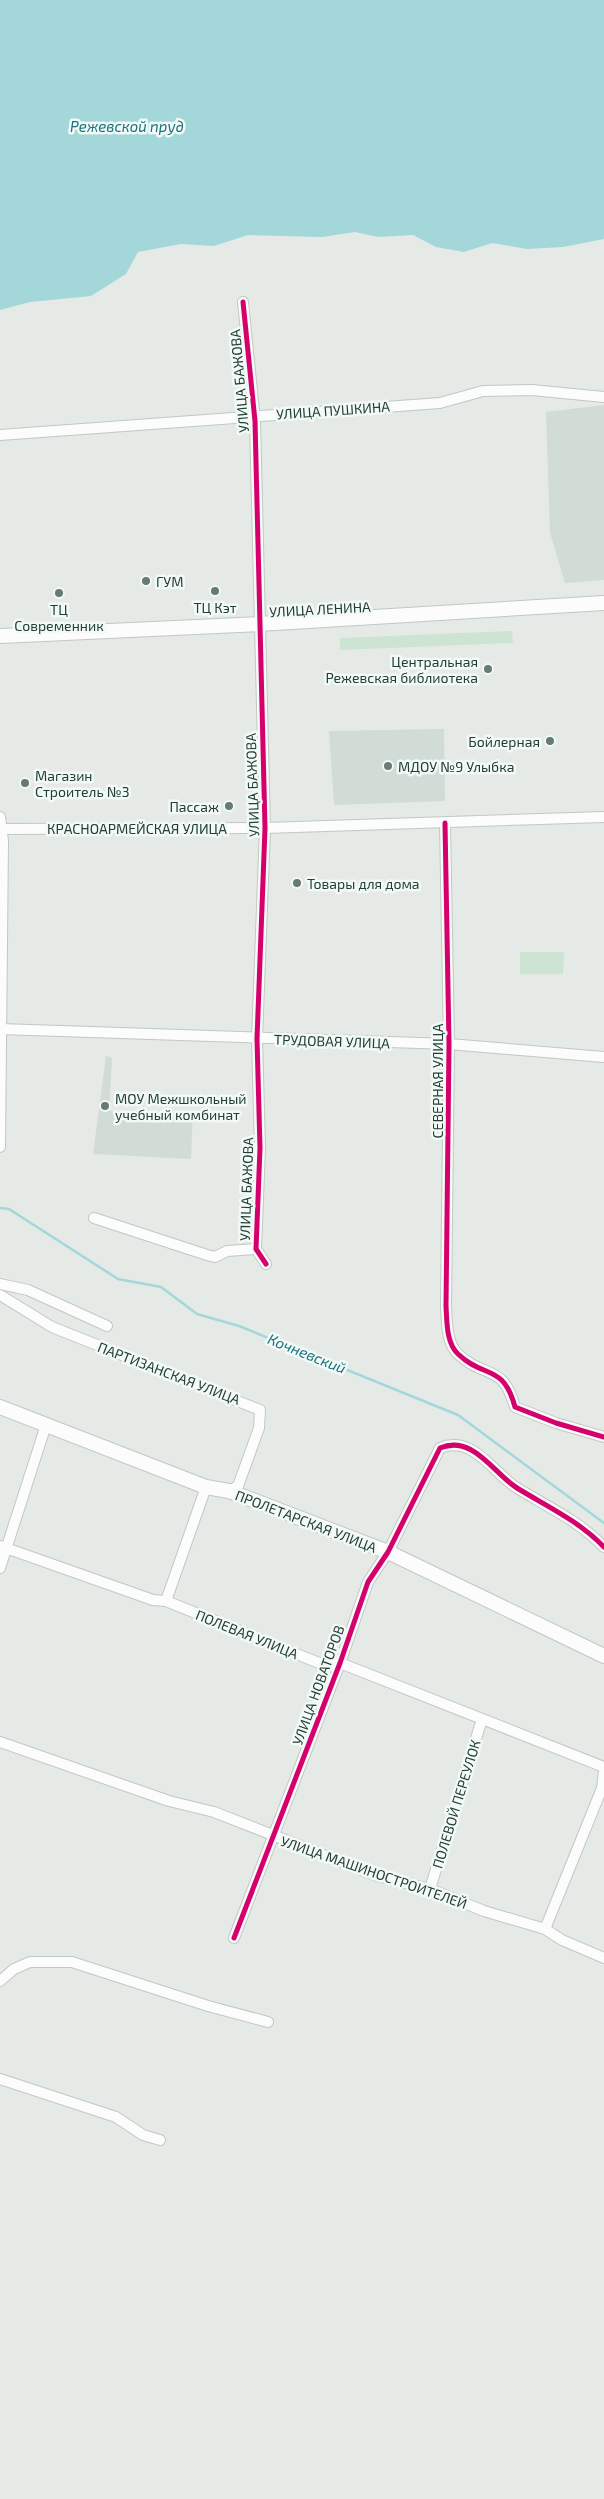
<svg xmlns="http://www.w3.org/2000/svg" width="604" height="2499" font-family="'Exo 2',sans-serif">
<rect width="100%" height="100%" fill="#e5eae7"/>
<g fill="#d2dcd7">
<polygon points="604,405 604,580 565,583 550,533 546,412"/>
<polygon points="444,729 445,801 334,805 329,731"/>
<polygon points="106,1056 112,1058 109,1111 193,1113 191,1159 93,1154"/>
</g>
<g fill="#cde4d2">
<polygon points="512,631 513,643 340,650 340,638"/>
<polygon points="520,952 564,952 563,974 520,974"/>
</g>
<polygon fill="#a3d7da" points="0,0 604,0 604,239 563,247 527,249 492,243 464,252 436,247 413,235 378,237 355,232 322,237 248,235 214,246 181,244 138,252 126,274 91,296 30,302 0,310"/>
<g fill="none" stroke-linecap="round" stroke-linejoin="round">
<polyline stroke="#a3d7da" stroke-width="2.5" points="0,1208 9,1209 118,1279 161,1287 197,1314 239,1326 458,1415 604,1523"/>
<defs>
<g id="street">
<polyline points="243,302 255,421 265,828 257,1039 260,1148 256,1249 266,1264"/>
<polyline points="0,435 440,403 483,391 532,390 604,397"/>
<polyline points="0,817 3,841 0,1147"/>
<path d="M445 823 449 1044 446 1306C447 1321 446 1343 458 1354 484 1379 503 1363 515 1407L556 1423 604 1437"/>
<polyline points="0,829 265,828 604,817"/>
<polyline points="0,1029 449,1044 604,1057"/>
<polyline points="94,1218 207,1255 215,1257 227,1251 256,1249"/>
<polyline points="0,1284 28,1290 107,1326"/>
<polyline points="0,1295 52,1327 260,1410 259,1428 238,1486 229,1491"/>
<polyline points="0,1546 153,1600 166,1601 324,1665 340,1663 604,1767"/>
<polyline points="0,1568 46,1425"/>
<polyline points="166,1601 206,1487"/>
<polyline points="0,1742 169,1801 214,1812 377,1876 430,1889 484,1911 545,1929 562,1940 604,1958"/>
<polyline points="430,1889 482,1719"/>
<polyline points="545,1929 602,1788 604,1771"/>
<path d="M234 1938 340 1663 368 1582 388 1552 440 1448C473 1434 494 1474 517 1488 548 1507 579 1521 604 1547"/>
<polyline points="0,1981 14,1969 30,1962 72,1962 208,2006 268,2022"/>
<polyline points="0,2079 116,2117 143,2135 160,2140"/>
</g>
<g id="secondary">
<polyline points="0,636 259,624 604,603"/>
<polyline points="0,1407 206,1487 229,1491 388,1552 604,1656"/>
</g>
</defs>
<use href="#street" stroke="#c2c7c4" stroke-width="12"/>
<use href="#secondary" stroke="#c0c8c4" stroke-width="16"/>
<use href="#street" stroke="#fbfcfb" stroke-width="10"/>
<use href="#secondary" stroke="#fbfcfb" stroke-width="14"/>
<defs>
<g id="cycleway">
<polyline points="243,302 255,421 265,828 257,1039 260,1148 256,1249 266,1264"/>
<path d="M445 823 449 1044 446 1306C447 1321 446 1343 458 1354 484 1379 503 1363 515 1407L556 1423 604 1437"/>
<path d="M234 1938 340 1663 368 1582 388 1552 440 1448C473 1434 494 1474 517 1488 548 1507 579 1521 604 1547"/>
</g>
</defs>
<use href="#cycleway" stroke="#f3f9f6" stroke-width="8"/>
<use href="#cycleway" stroke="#d6006c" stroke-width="5"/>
</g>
<g fill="#667b73" stroke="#f3f9f6" stroke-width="2">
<circle cx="146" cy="581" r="5"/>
<circle cx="215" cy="591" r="5"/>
<circle cx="59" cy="593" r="5"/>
<circle cx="488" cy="669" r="5"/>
<circle cx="550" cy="741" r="5"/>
<circle cx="388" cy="766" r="5"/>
<circle cx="25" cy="783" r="5"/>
<circle cx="229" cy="806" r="5"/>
<circle cx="297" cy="883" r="5"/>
<circle cx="105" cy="1106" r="5"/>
</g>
<g text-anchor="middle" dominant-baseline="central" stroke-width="5" stroke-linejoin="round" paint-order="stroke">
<g font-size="14" fill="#213f35" stroke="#f3f9f6">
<text transform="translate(239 381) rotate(-95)">УЛИЦА БАЖОВА</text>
<text transform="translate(333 410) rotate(-4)">УЛИЦА ПУШКИНА</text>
<text transform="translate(320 609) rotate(-3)">УЛИЦА ЛЕНИНА</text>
<text transform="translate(252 785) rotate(-92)">УЛИЦА БАЖОВА</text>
<text x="137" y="828">КРАСНОАРМЕЙСКАЯ УЛИЦА</text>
<text transform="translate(332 1041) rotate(2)">ТРУДОВАЯ УЛИЦА</text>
<text transform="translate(437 1081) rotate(-90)">СЕВЕРНАЯ УЛИЦА</text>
<text transform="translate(246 1189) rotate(-88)">УЛИЦА БАЖОВА</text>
<text transform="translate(169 1373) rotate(21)">ПАРТИЗАНСКАЯ УЛИЦА</text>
<text transform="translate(306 1521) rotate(21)">ПРОЛЕТАРСКАЯ УЛИЦА</text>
<text transform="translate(247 1634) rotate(22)">ПОЛЕВАЯ УЛИЦА</text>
<text transform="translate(318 1685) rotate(-70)">УЛИЦА НОВАТОРОВ</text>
<text transform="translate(456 1804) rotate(-73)">ПОЛЕВОЙ ПЕРЕУЛОК</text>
<text transform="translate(374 1872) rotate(19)">УЛИЦА МАШИНОСТРОИТЕЛЕЙ</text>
</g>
<g font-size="14" fill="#213f35" stroke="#f3f9f6" text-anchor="start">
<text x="156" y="581">ГУМ</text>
<text x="215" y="607" text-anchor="middle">ТЦ Кэт</text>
<text x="59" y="609" text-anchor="middle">ТЦ<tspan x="59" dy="16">Современник</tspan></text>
<text x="478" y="661" text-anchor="end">Центральная<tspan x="478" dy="16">Режевская библиотека</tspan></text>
<text x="540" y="741" text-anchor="end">Бойлерная</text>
<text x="398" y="766">МДОУ №9 Улыбка</text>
<text x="35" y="775">Магазин<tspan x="35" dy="16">Строитель №3</tspan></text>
<text x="219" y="806" text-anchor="end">Пассаж</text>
<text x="307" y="883">Товары для дома</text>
<text x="115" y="1098">МОУ Межшкольный<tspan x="115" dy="16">учебный комбинат</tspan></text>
</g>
<g font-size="15" font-style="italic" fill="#18757f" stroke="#f3f9f6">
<text x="127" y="126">Режевской пруд</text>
<text transform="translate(307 1353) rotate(22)">Кочневский</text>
</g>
</g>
</svg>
